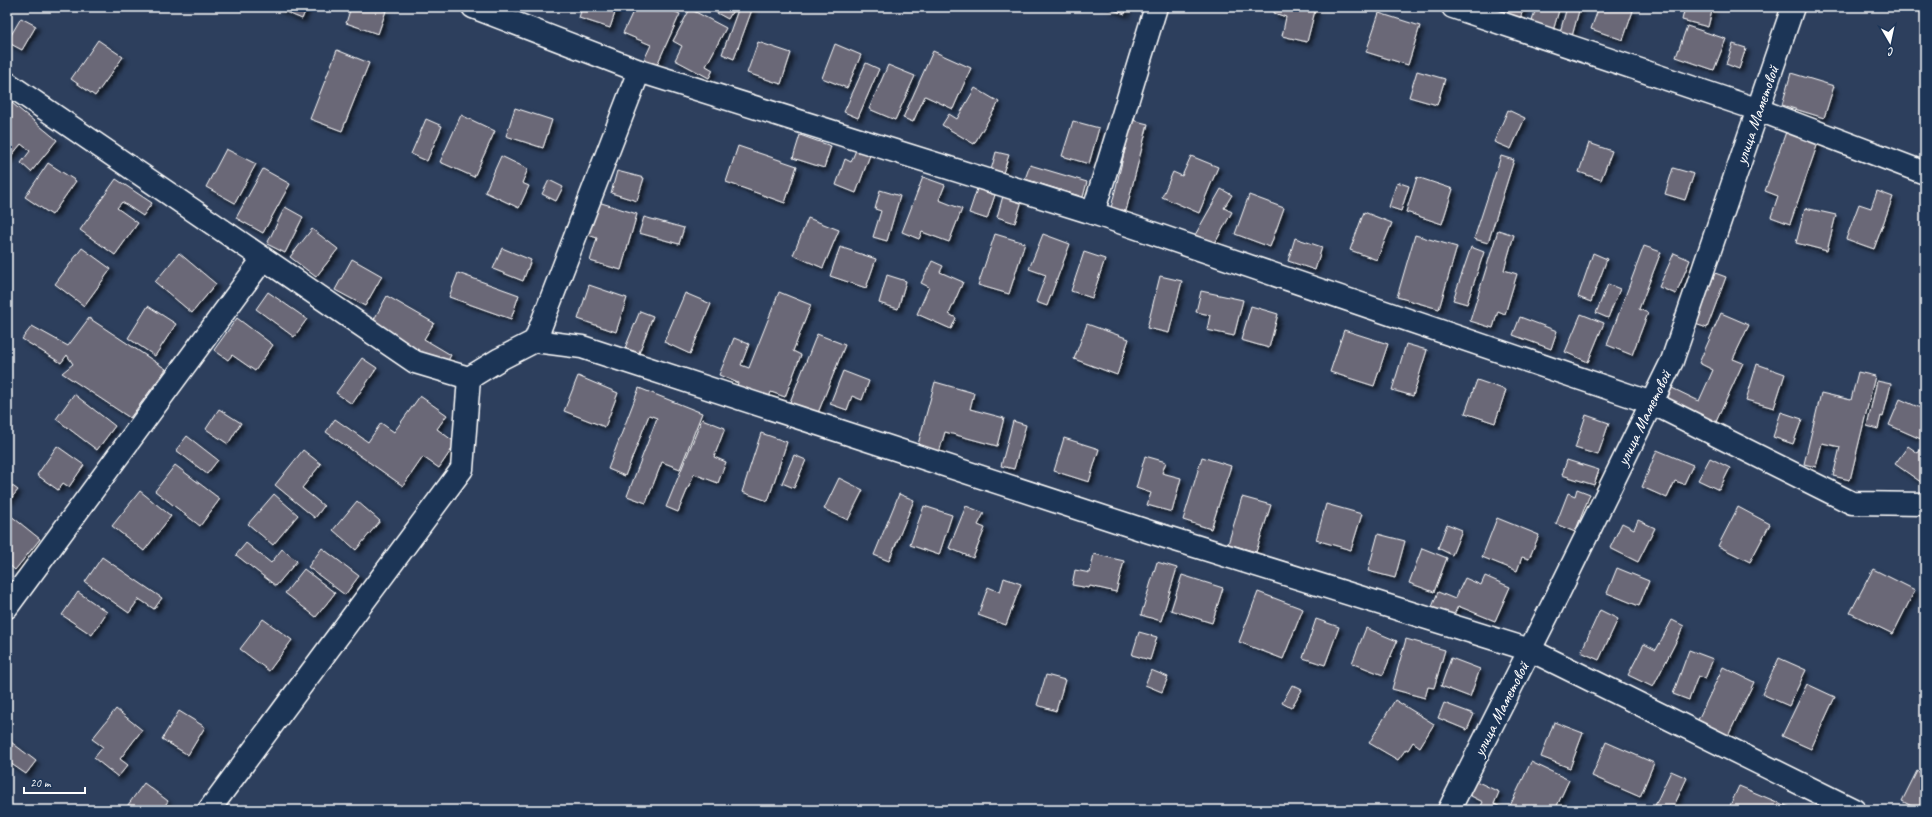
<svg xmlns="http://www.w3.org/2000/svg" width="1932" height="817" font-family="Caveat,sans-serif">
<defs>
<filter id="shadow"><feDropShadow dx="3.5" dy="3.5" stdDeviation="2" flood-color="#0009"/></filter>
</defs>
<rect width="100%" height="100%" fill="#2d3f5d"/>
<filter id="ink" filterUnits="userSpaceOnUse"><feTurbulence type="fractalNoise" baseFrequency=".025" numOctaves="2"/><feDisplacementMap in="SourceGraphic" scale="8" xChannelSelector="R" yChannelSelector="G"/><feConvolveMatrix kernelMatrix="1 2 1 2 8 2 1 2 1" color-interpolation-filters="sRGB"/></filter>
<g filter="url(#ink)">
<g fill="#6b6777" stroke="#fff" filter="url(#shadow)">
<polygon points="274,7 307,7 302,19"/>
<polygon points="351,7 374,7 386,11 378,34 346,23"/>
<polygon points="582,7 617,7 610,28 579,18"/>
<polygon points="635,7 665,7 680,14 656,67 643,62 651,45 623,33"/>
<polygon points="718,7 735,7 728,19 715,12"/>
<polygon points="739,7 753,7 734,59 722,54"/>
<polygon points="1105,7 1127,7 1125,14"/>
<polygon points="1275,7 1316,7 1307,42 1282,36 1286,17 1274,13"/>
<polygon points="1483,7 1524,7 1519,22"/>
<polygon points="1536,7 1560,7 1553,31 1531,25"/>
<polygon points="1567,7 1580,7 1571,40 1559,36"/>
<polygon points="1599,7 1622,7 1633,11 1623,40 1591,29"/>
<polygon points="1685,7 1713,7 1708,27 1682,20"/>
<polygon points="690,9 726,28 706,66 713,70 709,78 675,60 682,46 673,41"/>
<polygon points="1379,13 1420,26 1408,65 1366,52"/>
<polygon points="21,18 36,26 22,50 7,42"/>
<polygon points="1687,26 1726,39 1714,70 1676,57"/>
<polygon points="98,40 123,57 95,96 71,79"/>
<polygon points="758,42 791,53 781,84 747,73"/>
<polygon points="835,44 861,55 847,88 822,78"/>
<polygon points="1733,44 1746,48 1739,69 1726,64"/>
<polygon points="337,50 369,63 342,131 310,119"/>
<polygon points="933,51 971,68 953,109 925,96 913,122 903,118"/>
<polygon points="866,63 879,69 858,118 844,112"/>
<polygon points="888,65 915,76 895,120 869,109"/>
<polygon points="1417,71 1445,79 1437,105 1409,97"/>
<polygon points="1791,73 1834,86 1824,118 1782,105"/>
<polygon points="975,88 999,102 974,144 942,125 949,114 957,119"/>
<polygon points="7,99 57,140 31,172 21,163 30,151 21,144 7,161"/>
<polygon points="515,108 552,120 543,148 506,136"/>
<polygon points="1508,110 1525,118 1511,149 1494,142"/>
<polygon points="461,115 495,131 474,177 440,162"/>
<polygon points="426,119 442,126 427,161 411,154"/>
<polygon points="1132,120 1148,124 1126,211 1111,208"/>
<polygon points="1073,121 1099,128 1089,164 1062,156"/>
<polygon points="1787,129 1819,140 1790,224 1771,217 1778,196 1765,191"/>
<polygon points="800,135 831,146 824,168 793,158"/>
<polygon points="1589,143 1612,151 1601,180 1579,172"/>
<polygon points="738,146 797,166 785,203 726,182"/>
<polygon points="226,149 256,164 235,203 206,187"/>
<polygon points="856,150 870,155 856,193 836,185 845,159 851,162"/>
<polygon points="996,152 1009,155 1003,173 991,170"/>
<polygon points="501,156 528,169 522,183 529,186 519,208 485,192"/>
<polygon points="1191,156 1218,167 1199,213 1162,197 1173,172 1182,176"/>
<polygon points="1501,156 1514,160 1488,243 1474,239"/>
<polygon points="48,163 76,181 52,215 25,197"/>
<polygon points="1030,165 1087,182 1083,197 1025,179"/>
<polygon points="1673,168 1694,174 1685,200 1665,194"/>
<polygon points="263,169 290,184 263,233 236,218"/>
<polygon points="617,171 644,178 637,201 611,193"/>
<polygon points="923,177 945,185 939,200 962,209 949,242 922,232 919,239 902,232"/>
<polygon points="1417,177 1453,189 1442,224 1406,212"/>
<polygon points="116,179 152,203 143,216 122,202 117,208 138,223 115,255 80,230"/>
<polygon points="549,180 563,187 556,201 542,194"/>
<polygon points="1397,182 1409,186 1401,211 1389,207"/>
<polygon points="977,189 995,195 987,219 969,213"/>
<polygon points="1221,189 1232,195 1224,208 1232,212 1214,245 1195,235"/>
<polygon points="880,190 900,196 887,241 873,237 881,211 875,209"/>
<polygon points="1877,191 1893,197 1874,249 1846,239 1859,204 1871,208"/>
<polygon points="1249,195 1284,208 1270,247 1235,234"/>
<polygon points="1003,196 1022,201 1015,223 997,217"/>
<polygon points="595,201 637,214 621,270 590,261 597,238 585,234"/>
<polygon points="285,207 303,217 285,253 267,244"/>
<polygon points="1805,208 1836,215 1827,251 1796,243"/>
<polygon points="1364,212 1392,223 1377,260 1350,250"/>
<polygon points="644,217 684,228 679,244 639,233"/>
<polygon points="808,218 839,230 823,268 793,255"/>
<polygon points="312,229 338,249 316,277 290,257"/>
<polygon points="1498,230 1514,235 1504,270 1517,274 1505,314 1498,311 1493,328 1470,321"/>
<polygon points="995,234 1025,243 1009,294 978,285"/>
<polygon points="1043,234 1070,244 1047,306 1036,302 1046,275 1029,269"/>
<polygon points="1415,235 1457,247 1439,309 1397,297"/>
<polygon points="1295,238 1322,247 1315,270 1288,261"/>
<polygon points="1644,246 1661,252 1639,309 1648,313 1632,355 1607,345"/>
<polygon points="840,247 876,259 866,288 830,276"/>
<polygon points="1471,247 1484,252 1467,304 1453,300"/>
<polygon points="82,248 111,269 84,306 55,284"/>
<polygon points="502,248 531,260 523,281 493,269"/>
<polygon points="1084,252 1105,259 1092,298 1071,291"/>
<polygon points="179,253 216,284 192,313 155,282"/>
<polygon points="1593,253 1607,259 1591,302 1578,297"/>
<polygon points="1674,253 1690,260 1676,294 1659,287"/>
<polygon points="352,259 382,276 365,306 335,290"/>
<polygon points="932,261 943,266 940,272 963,282 949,314 956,318 951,329 917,314 929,287 921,283"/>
<polygon points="458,273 519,295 511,319 449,297"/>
<polygon points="1715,273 1726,277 1707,328 1695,324"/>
<polygon points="887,275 906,281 898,309 879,303"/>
<polygon points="1160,276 1182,281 1169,333 1147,328"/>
<polygon points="1608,284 1620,289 1608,318 1596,313"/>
<polygon points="589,285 627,298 616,332 578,319"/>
<polygon points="1201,291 1243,300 1234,336 1207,330 1210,315 1196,312"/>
<polygon points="268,292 307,319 294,337 256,309"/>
<polygon points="779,292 811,305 793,351 801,355 785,397 771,392 768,400 736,388 738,383 719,375 734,338 749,344 741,365 749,368"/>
<polygon points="685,293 711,304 690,354 664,342"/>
<polygon points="387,296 434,323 424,339 451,355 445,366 372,323"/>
<polygon points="148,306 176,324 155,356 128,338"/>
<polygon points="1251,306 1278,314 1269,348 1241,340"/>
<polygon points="640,311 653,316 639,353 625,348"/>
<polygon points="1721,313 1749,325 1733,359 1743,363 1715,424 1666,402 1672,388 1699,401 1713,370 1699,363"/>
<polygon points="1581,314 1604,323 1588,362 1565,352"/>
<polygon points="1520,317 1557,331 1551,349 1513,335"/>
<polygon points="89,318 166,369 130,418 62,373 73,364 67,355 61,363 22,339 32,326 68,346"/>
<polygon points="237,318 273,345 255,371 232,355 228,360 214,350"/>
<polygon points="1087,324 1129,339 1117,375 1074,359"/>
<polygon points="1344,330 1388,344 1374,386 1330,372"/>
<polygon points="817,334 845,345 816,418 788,407"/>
<polygon points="1406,344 1427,350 1413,396 1392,390"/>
<polygon points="362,358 377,368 352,404 336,393"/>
<polygon points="1757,364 1785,374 1774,408 1746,400"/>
<polygon points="843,371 869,381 862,400 852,396 847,410 830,404"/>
<polygon points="1858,372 1875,376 1850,480 1833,476 1840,447 1822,443 1816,467 1804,464 1821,393 1851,400"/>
<polygon points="578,376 618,393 605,427 564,411"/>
<polygon points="1477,380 1506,390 1495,423 1465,413"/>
<polygon points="1877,381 1891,384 1883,417 1881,416 1878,429 1867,426"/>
<polygon points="935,382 974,393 970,409 1004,418 997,446 945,432 939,453 917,448"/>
<polygon points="639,388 702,413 680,469 662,462 646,503 627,496 657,418 649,415 625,476 608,469"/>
<polygon points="74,394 115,426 97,450 56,419"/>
<polygon points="420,396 447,415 437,429 456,443 439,468 423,457 403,486 326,432 335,419 368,442 381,423 394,432"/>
<polygon points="1900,399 1925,410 1925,435 1923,440 1889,425"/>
<polygon points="219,409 241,423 228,444 206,429"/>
<polygon points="1781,412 1802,419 1793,444 1773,437"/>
<polygon points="1586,415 1609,423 1598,455 1575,448"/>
<polygon points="702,419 725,428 714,457 726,462 718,483 694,474 678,512 666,507"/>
<polygon points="1013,421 1026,425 1014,469 1001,466"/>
<polygon points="761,433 787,442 768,501 742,492"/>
<polygon points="187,436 218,460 207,474 176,450"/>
<polygon points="1064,438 1099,449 1089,482 1054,471"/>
<polygon points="57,446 84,465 69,487 63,483 58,490 37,475"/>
<polygon points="1908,446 1918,453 1923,446 1925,447 1925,485 1895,464"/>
<polygon points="303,450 321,464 302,488 324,506 315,518 275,485"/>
<polygon points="1657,450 1693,465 1684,484 1675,481 1667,498 1642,487"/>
<polygon points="794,455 806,460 794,488 782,483"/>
<polygon points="1145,456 1166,462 1162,473 1181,478 1172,512 1147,505 1151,493 1136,488"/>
<polygon points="1202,457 1231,466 1211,529 1183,520"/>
<polygon points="1710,458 1730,468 1719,490 1698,480"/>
<polygon points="1567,460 1599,470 1594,485 1562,475"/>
<polygon points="175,465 220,499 200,526 155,491"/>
<polygon points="839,478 863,490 848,520 824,509"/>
<polygon points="7,482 18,490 9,501 7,500"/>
<polygon points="1577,489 1590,494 1575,532 1556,524 1568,493 1575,496"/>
<polygon points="140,491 171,516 144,551 112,526"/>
<polygon points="274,494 298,515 273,545 248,524"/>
<polygon points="899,494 914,500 889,561 874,555"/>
<polygon points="1242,497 1271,505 1256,552 1228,544"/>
<polygon points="357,501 380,521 356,550 333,530"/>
<polygon points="1326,504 1362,514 1351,550 1316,540"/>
<polygon points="924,506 952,515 939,555 910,545"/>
<polygon points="966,506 984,513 978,525 985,528 973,558 949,548"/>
<polygon points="1738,507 1770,524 1750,562 1718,546"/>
<polygon points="10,515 40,539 15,570 7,563 7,518"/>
<polygon points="1497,518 1539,535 1529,559 1522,557 1517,571 1482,557"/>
<polygon points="1638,520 1655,528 1638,562 1610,548 1622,523 1634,529"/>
<polygon points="1447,524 1462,530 1452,555 1438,548"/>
<polygon points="1378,534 1405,541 1395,578 1368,571"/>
<polygon points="246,543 271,563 282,549 297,561 276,586 236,555"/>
<polygon points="322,548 359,576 345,595 308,567"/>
<polygon points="1422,548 1447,558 1434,592 1409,583"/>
<polygon points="1094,554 1124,561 1116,592 1090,586 1089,588 1072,585 1075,570 1090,573"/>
<polygon points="102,557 162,598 154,609 139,599 129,613 85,582"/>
<polygon points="1157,562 1177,568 1161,621 1141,615"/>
<polygon points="1617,568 1649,581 1639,606 1607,593"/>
<polygon points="304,569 335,593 316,617 285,593"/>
<polygon points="1873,569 1915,590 1893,634 1850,613"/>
<polygon points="1182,575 1223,588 1212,623 1171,610"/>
<polygon points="1485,576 1510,587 1495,621 1458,606 1453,617 1432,607 1438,592 1455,599 1465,578 1481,585"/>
<polygon points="1004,578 1021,584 1006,625 978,615 988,587 1000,592"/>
<polygon points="78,592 107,612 92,635 62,615"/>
<polygon points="1258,592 1303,609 1283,659 1239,642"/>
<polygon points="1600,610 1618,619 1599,660 1581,652"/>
<polygon points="263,619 292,640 269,671 240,649"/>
<polygon points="1316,619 1339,627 1325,665 1303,658"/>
<polygon points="1672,620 1684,626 1653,687 1628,675 1644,644 1656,650"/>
<polygon points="1366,628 1397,641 1383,675 1352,663"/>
<polygon points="1139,632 1157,637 1150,660 1132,655"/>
<polygon points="1406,639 1445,650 1434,688 1428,687 1425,698 1392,689"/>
<polygon points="1689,650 1713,659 1705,679 1698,676 1689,700 1673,694"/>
<polygon points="1451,658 1480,669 1470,697 1441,686"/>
<polygon points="1779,658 1806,670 1789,706 1762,694"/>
<polygon points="1723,667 1754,682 1728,736 1697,722"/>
<polygon points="1151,670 1168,677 1162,692 1145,685"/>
<polygon points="1046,675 1065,680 1056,711 1037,705"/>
<polygon points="1807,684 1835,697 1811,749 1782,736"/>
<polygon points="1292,685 1302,690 1291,708 1282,703"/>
<polygon points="1395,700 1434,724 1420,747 1413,742 1408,750 1406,749 1398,760 1369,743"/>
<polygon points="1444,703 1474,714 1467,730 1438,718"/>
<polygon points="116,709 142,730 120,759 128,765 118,777 94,758 103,747 92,739"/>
<polygon points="179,711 205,727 188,755 162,739"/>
<polygon points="1554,722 1583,733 1570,768 1541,757"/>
<polygon points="7,739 36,761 26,774 7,761"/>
<polygon points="1606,742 1654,763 1640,797 1592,776"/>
<polygon points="1531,762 1569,780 1555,810 1508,810"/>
<polygon points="1671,771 1687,778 1672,810 1653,810"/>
<polygon points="1917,771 1925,775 1925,810 1919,810 1902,801"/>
<polygon points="1476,781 1499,792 1494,804 1507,810 1479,810 1483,802 1469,795"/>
<polygon points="144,783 168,801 162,810 126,810 125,809"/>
<polygon points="1739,786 1796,810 1728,810"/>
</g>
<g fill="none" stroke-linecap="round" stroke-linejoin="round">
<defs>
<g id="minor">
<polyline points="473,7 639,71 1093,213 1652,403 1852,503 1925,504"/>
<polyline points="1453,7 1759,110 1925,173"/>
<polyline points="7,83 415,362 469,378 500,359 535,341 582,347 1150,532 1530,650 1854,810"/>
<polyline points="1093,213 1156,7"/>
<polyline points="535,341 639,71"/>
<polyline points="7,607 263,259"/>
<polyline points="209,810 462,469 469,378"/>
<polyline points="1449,810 1558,594 1672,361 1793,7"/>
</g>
</defs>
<use href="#minor" stroke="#fff" stroke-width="25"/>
<use href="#minor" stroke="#1d3557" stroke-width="22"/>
</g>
</g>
<g text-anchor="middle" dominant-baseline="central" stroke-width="4" stroke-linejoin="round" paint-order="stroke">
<g font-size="17" fill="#fff" stroke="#1d3557">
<text transform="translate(1757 115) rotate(-71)">улица Маметовой</text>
<text transform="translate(1644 418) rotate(-64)">улица Маметовой</text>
<text transform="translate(1501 709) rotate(-63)">улица Маметовой</text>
</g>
</g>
<rect width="1932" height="817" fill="none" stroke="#1d3557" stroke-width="24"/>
<rect x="12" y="12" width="1908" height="793" fill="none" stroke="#fff" stroke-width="1.5" filter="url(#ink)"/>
<g transform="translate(1890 42) rotate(171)" stroke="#1d3557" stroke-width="3" paint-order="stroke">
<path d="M0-3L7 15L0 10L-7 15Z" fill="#ffffff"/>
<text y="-6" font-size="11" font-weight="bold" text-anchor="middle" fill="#ffffff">С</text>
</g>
<path d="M24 787v6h61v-6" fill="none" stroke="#ffffff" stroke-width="2"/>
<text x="30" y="787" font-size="12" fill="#ffffff" stroke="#1d3557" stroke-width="3" paint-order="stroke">20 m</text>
</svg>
